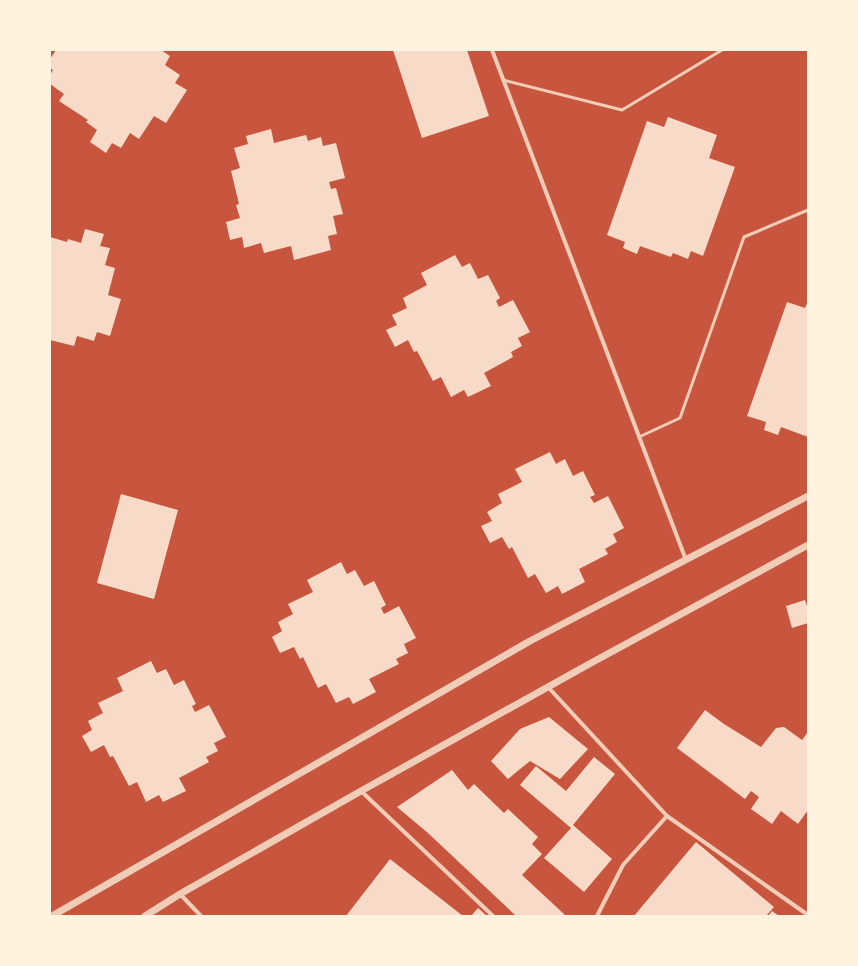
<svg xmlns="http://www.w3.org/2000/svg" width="858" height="966" font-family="'Alegreya Sans',sans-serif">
<rect width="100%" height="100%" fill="#c8553d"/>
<g fill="#f7dbc8">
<polygon points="56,50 71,50 72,51 73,50 161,50 170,56 165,65 180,75 175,83 187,90 166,123 154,116 139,139 130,133 121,148 112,143 106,153 90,142 97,130 86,122 88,120 59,101 64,94 50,84 50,75 53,70 50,68 50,59"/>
<polygon points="393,50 467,50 489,116 422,138"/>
<polygon points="668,117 717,135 709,158 735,167 703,256 691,251 688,259 673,253 671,257 640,246 637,254 623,248 625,242 607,235 647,121 664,127"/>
<polygon points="271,129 274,143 306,135 308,141 321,137 323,146 336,143 345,178 329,182 331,189 336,188 343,214 333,216 337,234 328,236 331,250 294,260 291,246 264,253 261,243 244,248 242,237 230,240 226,222 240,218 236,205 239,204 231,171 240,168 234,148 248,144 246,136"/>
<polygon points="85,229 104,234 100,246 110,248 105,265 115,268 108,295 121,299 110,336 97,332 94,341 77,336 74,346 50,340 50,237 67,242 68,239 81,243"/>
<polygon points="455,255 462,267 470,263 478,279 488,275 500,298 496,301 499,307 513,300 530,332 518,338 522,346 511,352 513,357 484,373 491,386 468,397 464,390 451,397 441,377 433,381 417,351 414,352 408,340 395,347 386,330 397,325 392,315 407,308 403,298 427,285 421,273"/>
<polygon points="808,301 808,437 781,427 778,435 764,430 766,422 747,416 787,302 805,308"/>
<polygon points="550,452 556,464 565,459 573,476 583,471 595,495 590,497 594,503 608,496 624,528 613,534 617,542 605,549 608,554 579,569 585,582 562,594 558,586 546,593 535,574 528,578 512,547 509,549 502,537 490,543 481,526 492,521 487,512 502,503 498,494 522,482 515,469"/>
<polygon points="121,494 178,510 154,599 97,583"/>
<polygon points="341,562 347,574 355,570 364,586 374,581 386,605 381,608 384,614 399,606 416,638 404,644 408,653 396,659 399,664 369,679 376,692 353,704 349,697 336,703 326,684 318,688 303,657 300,659 294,647 280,653 272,637 282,631 278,622 293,614 288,604 313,592 307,580"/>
<polygon points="805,600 808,609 808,623 792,628 786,606"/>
<polygon points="151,661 157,673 166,669 174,685 184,680 196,704 192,706 195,712 209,705 226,737 214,743 218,751 206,757 209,762 179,778 186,791 163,802 159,795 146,802 137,782 129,786 113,756 110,757 104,745 91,752 82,736 92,730 88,721 103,713 98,703 123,691 117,678"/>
<polygon points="705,710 724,724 761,747 776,728 784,727 802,740 808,732 808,810 798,824 781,811 772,824 751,809 759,797 751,791 745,799 677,748"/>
<polygon points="549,717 588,749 560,779 530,761 508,779 491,761 520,729"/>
<polygon points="594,757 615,774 573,825 612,859 584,892 544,858 571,828 520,785 536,766 566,791"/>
<polygon points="452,770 468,790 474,784 504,813 508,809 538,837 532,844 542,854 522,875 565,915 565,916 516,916 428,833 397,807"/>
<polygon points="696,842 774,907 766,916 634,916"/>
<polygon points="390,859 463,916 346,916"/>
<polygon points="478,908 487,916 471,916"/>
<polygon points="772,911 779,916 768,916"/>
</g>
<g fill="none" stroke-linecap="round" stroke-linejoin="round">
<g stroke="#f1ccb7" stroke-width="3">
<polyline points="503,80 622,110 722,50"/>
<polyline points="639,437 680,418 744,237 808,210"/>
</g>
<g stroke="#f1ccb7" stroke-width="4">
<polyline points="492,50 686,560"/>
<polyline points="548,687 667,816 808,915"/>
<polyline points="361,791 493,916"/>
<polyline points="180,894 201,916"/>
<polyline points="597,916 623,865 667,816"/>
</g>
<g stroke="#f1ccb7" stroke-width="7">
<polyline points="52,916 530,641 808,496"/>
<polyline points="145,916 180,894 361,791 591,663 808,545"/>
</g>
</g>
<rect width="858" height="966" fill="none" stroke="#fff3e0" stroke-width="102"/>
</svg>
